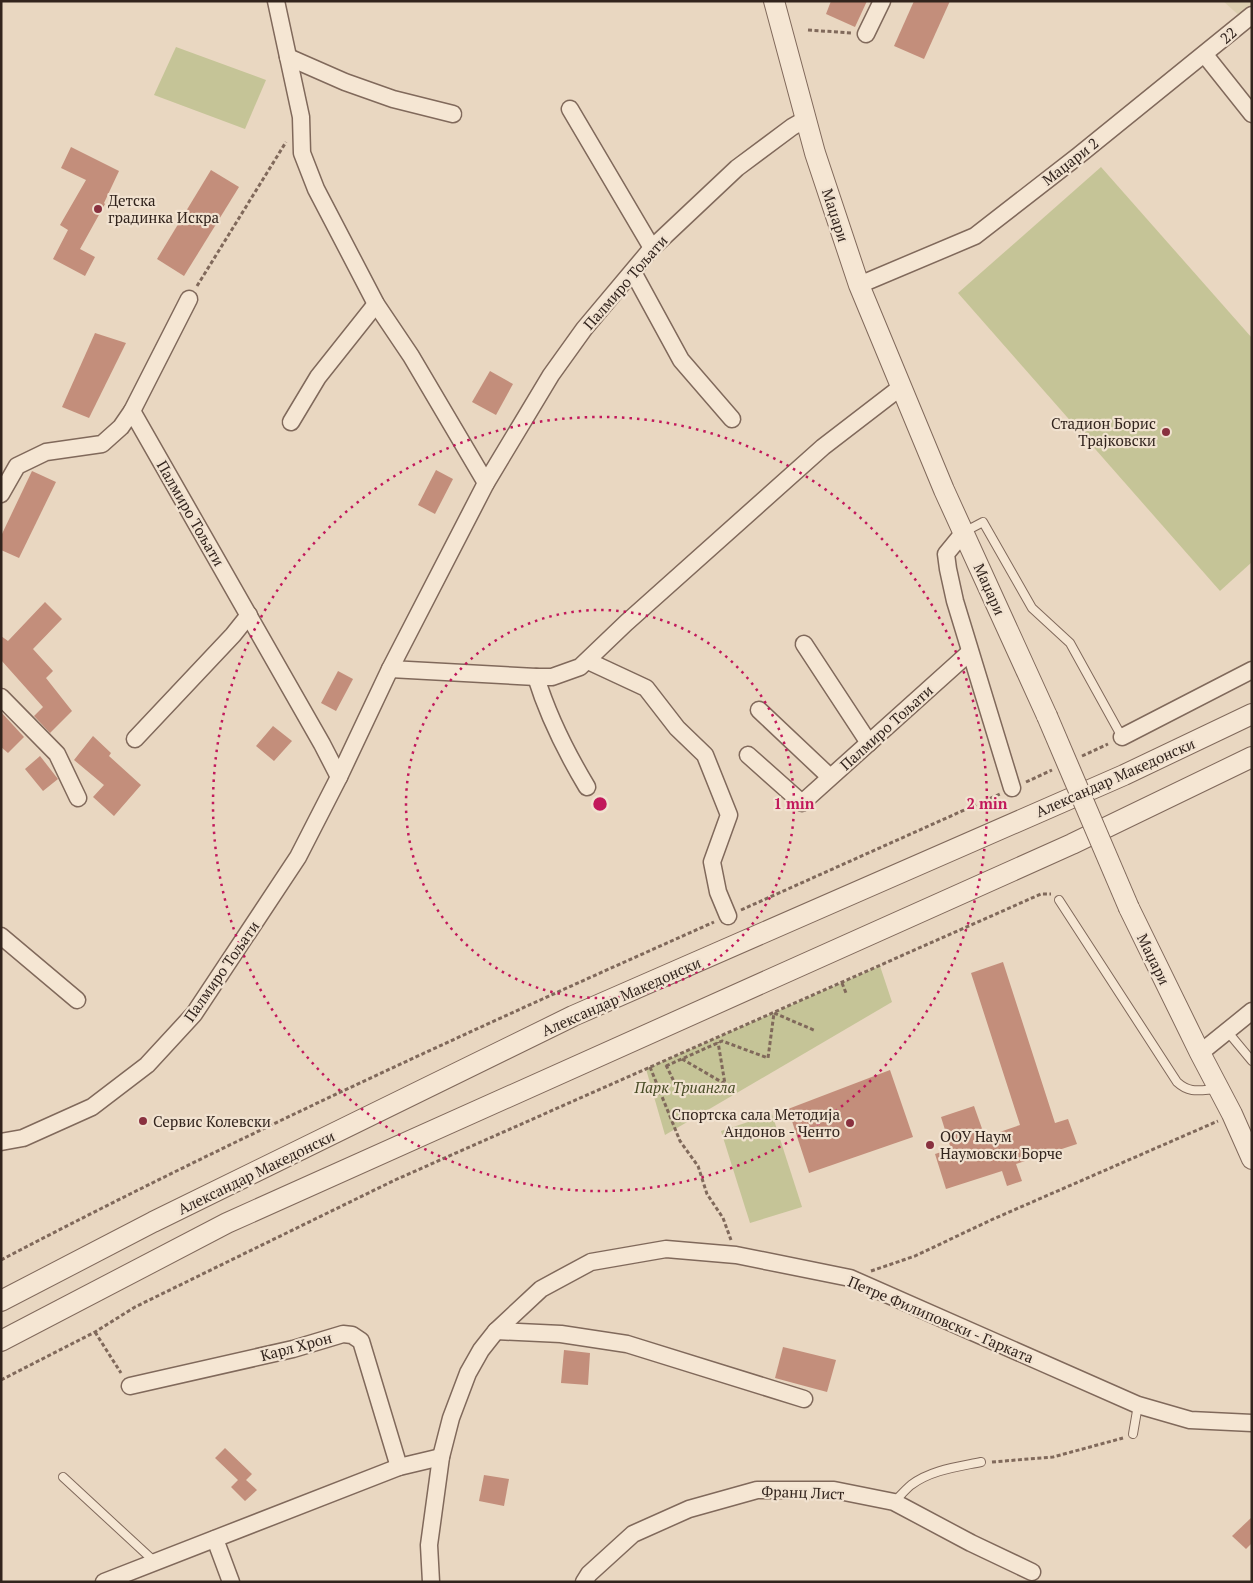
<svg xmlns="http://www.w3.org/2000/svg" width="1253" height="1583" font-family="'PT Serif',serif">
<rect width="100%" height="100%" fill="#e9d7c1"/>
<polygon fill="#ddcfb0" points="1223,1 1252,1 1252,12 1243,19"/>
<g fill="#c5c497">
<polygon points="176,47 266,80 245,129 154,95"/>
<polygon points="1101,167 1252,338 1252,562 1220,591 958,293"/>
<polygon points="880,966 892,1002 665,1135 646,1069"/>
<polygon points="772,1114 802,1207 750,1223 721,1131"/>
</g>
<g fill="#c38e7b">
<polygon points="831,1 867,1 855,27 826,14"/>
<polygon points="914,1 950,1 924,59 894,46"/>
<polygon points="71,147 119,171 104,203 105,204 80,249 95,257 85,276 53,259 68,230 60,225 86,180 61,168"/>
<polygon points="211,170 239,187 184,276 157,259"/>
<polygon points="95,333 126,343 89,418 62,407"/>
<polygon points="490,371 513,384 496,415 472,402"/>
<polygon points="436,470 453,479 435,514 418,505"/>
<polygon points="32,471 56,482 19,558 1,550 1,536"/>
<polygon points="45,602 62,619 33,649 53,671 46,678 72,711 50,733 34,716 43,707 1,660 1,636 8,641"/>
<polygon points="338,671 353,679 336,711 321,703"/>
<polygon points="1,712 24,737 8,753 1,747"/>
<polygon points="273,726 292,741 274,761 256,746"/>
<polygon points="93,736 111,753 109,756 141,785 114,816 93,797 104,785 74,760"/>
<polygon points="40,756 58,779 43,791 25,769"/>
<polygon points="1003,962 1055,1123 1068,1119 1077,1144 1016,1164 1022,1181 1007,1186 1002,1171 946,1189 935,1154 951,1149 941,1117 974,1106 985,1137 1020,1125 971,973"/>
<polygon points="890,1070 913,1137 809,1173 788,1109"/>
<polygon points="783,1347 836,1360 827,1392 775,1378"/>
<polygon points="564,1350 590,1353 588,1385 561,1383"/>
<polygon points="225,1448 252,1474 246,1480 257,1490 245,1501 231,1487 238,1480 215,1458"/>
<polygon points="484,1475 509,1479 504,1506 479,1501"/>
<polygon points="1252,1517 1252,1543 1246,1549 1232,1536"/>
</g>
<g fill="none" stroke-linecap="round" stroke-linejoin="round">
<defs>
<g id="service">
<polyline points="964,532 983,522 1032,608 1070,643 1122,737"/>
<path d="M1059 900 1177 1082C1190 1094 1200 1090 1217 1089"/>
<polyline points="1227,1031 1252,1061"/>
<polyline points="1133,1434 1138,1405"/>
<polyline points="63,1477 155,1562"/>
<path d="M894 1502C900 1496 905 1490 911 1485 931 1470 957 1467 981 1462"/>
</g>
<g id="minor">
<polyline points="276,1 301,117 302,153 316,189 376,304 411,356 486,483"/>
<polyline points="866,34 882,1"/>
<polyline points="1205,55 1252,114"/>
<polyline points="288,57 345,82 393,99 453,114"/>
<polyline points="570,109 652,248"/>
<polyline points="633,272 681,360 732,419"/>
<polyline points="859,285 975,236 1078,156 1252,15"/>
<polyline points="132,411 189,299"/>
<polyline points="291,422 318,377 376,304"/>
<polyline points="1,494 17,466 46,452 102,444 121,427 132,411 322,744 339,777"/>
<polyline points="964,532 946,554 948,569 955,601 1012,788"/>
<polyline points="804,644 869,743"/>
<polyline points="588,661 646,688 677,728 705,755 729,815 712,862 718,892 728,916"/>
<polyline points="390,669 536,677 552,677 580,667 626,623 823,447 901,387"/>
<path d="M536 677C548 716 566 752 587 787"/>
<polyline points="1,697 57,754 78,798"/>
<polyline points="759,710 830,777"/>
<polyline points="1122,737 1252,670"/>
<polyline points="135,739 233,635 249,615"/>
<polyline points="748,755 802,803 970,652"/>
<polyline points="1,936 77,1000"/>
<polyline points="1200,1053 1252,1011"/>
<polyline points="1,1142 23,1138 92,1107 147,1065 194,1014 298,857 339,777 390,669 486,483 551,375 584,329 652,248 737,168 792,127 806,119"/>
<polyline points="496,1331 561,1334 627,1344 804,1399"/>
<polyline points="130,1386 293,1349 343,1334 352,1335 361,1341 399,1467"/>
<polyline points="215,1539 231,1582"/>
<polyline points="104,1582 399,1467 441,1457"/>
<polyline points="431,1582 429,1545 441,1457 451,1418 468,1373 481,1350 496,1331 541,1289 591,1262 666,1249 736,1255 850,1278 1138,1405 1190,1420 1252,1423"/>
<polyline points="584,1582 589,1574 633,1534 689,1509 757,1490 834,1490 894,1502 971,1543 1032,1572"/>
</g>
<g id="tertiary">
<polyline points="774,1 815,153 859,285 944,490 1047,716"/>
<polyline points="1129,908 1200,1053 1232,1114 1252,1159"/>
<polyline points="1,1301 153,1222 573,1016 1124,775 1252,714"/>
<polyline points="1,1341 227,1223 1072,844 1252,757"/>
</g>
</defs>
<use href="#service" stroke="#80695b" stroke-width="10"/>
<use href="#minor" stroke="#80695b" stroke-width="19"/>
<use href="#tertiary" stroke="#80695b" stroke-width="22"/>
<g stroke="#80695b" stroke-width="3" stroke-dasharray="4 2.5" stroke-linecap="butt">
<polyline points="808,30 852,33"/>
<polyline points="197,286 286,142"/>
<polyline points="1082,756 1108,744"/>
<polyline points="1026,782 1052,770"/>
<polyline points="741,910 1000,794"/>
<polyline points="842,983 846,993"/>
<polyline points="682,1059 725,1084 718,1042"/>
<polyline points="666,1065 679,1092"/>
<polyline points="666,1066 722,1041 768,1058 774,1013 816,1031"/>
<polyline points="650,1067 680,1141 698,1166 707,1194 723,1218 731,1240"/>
<path d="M1 1260C234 1138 474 1029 714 922"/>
<polyline points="871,1271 915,1256 991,1220 1218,1121"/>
<polyline points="95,1332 121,1373"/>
<polyline points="1,1380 95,1332 135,1307 395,1180 1041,894 1051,894"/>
<polyline points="992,1462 1053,1457 1123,1438"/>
</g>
<use href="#service" stroke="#f5e6d3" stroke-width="8"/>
<use href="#minor" stroke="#f5e6d3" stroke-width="16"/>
<use href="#tertiary" stroke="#f5e6d3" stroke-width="20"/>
<defs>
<polyline id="tertiary-bridge" points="1047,716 1129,908"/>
</defs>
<use href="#tertiary-bridge" stroke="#80695b" stroke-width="22" stroke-linecap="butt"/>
<use href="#tertiary-bridge" stroke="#f5e6d3" stroke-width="20"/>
</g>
<g fill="none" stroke="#c2185b" stroke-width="2.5" stroke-dasharray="2.5 5">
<circle cx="600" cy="804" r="194"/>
<circle cx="600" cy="804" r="387"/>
</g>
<g fill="#89313f" stroke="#f1e2d0" stroke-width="2">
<circle cx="98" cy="209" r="5"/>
<circle cx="1166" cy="432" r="5"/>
<circle cx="143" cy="1121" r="5"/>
<circle cx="850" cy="1123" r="5"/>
<circle cx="930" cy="1145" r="5"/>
</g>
<g text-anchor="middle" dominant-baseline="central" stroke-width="4.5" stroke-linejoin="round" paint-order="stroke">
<g font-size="15" fill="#32241d" stroke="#f1e2d0">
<text transform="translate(1228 35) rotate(-40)">22</text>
<text transform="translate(1070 161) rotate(-38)">Маџари 2</text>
<text transform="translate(836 215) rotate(72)">Маџари</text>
<text transform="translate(625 282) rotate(-49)">Палмиро Тољати</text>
<text transform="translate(191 513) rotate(60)">Палмиро Тољати</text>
<text transform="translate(990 589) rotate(66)">Маџари</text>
<text transform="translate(886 727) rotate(-42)">Палмиро Тољати</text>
<text transform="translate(1115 777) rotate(-24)">Александар Македонски</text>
<text transform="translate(1154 959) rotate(64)">Маџари</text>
<text transform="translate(221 971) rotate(-55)">Палмиро Тољати</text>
<text transform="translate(621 996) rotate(-24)">Александар Македонски</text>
<text transform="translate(256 1172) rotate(-26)">Александар Македонски</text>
<text transform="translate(941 1319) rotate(23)">Петре Филиповски - Гарката</text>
<text transform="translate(296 1346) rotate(-15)">Карл Хрон</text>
<text transform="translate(803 1492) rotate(2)">Франц Лист</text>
</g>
<g font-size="15" fill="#32241d" stroke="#f1e2d0" text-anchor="start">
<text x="108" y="200">Детска<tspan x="108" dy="17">градинка Искра</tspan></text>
<text x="1156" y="423" text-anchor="end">Стадион Борис<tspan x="1156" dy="17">Трајковски</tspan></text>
<text x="840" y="1114" text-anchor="end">Спортска сала Методија<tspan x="840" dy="17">Андонов - Ченто</tspan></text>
<text x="153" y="1121">Сервис Колевски</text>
<text x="940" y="1136">ООУ Наум<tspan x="940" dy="17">Наумовски Борче</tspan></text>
</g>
<g font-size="15" font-style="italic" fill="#484c26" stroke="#f1e2d0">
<text x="685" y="1087">Парк Триангла</text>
</g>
</g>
<circle cx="600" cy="804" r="8" fill="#c2185b" stroke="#f1e2d0" stroke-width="2.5"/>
<g font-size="15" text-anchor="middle" font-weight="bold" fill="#c2185b" stroke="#f1e2d0" stroke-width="4.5" stroke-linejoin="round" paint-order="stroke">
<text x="794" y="809">1 min</text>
<text x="987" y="809">2 min</text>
</g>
<rect width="1253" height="1583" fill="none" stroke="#32241d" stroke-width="5"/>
</svg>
